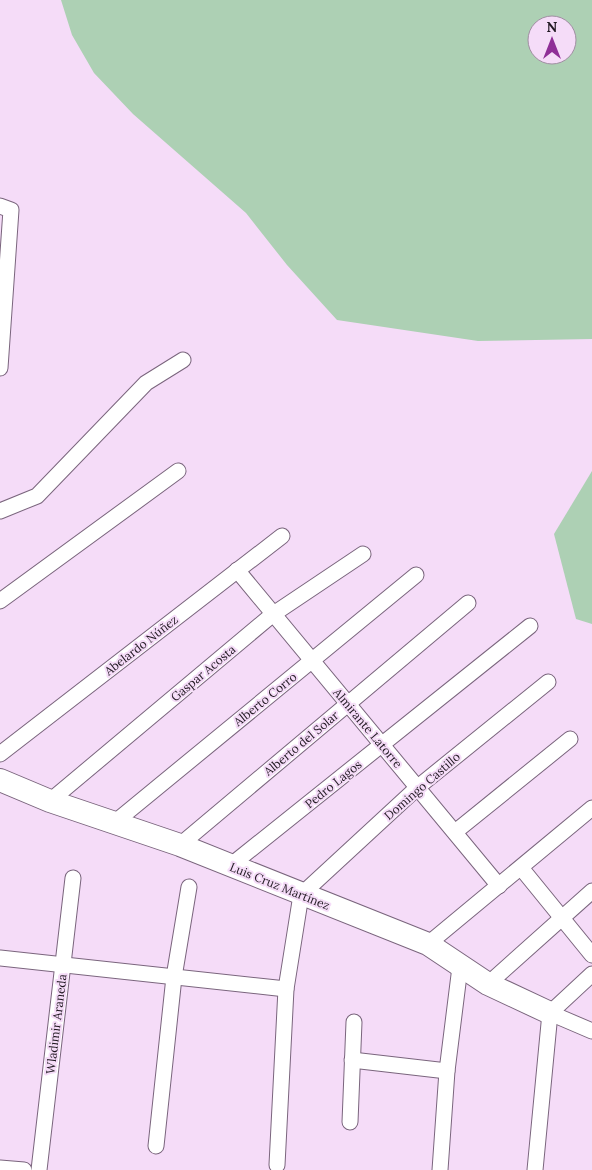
<svg xmlns="http://www.w3.org/2000/svg" width="592" height="1170" font-family="Lora,serif">
<rect width="100%" height="100%" fill="#f5dcf8"/>
<g fill="#add0b4" fill-rule="evenodd">
<path d="M61 0H592V339L478 341 337 320 287 265 246 213 133 114 94 73 72 35ZM537 25H567V55H537Z"/>
<polygon points="592,471 592,624 576,619 554,534"/>
</g>
<g fill="none" stroke-linecap="round" stroke-linejoin="round">
<defs>
<g id="street">
<polyline points="0,206 11,210 0,368"/>
<polyline points="0,511 37,496 146,383 183,360"/>
<polyline points="237,570 499,886"/>
<polyline points="0,601 178,471"/>
<polyline points="0,754 282,536"/>
<polyline points="50,801 272,615 363,554"/>
<polyline points="114,823 416,575"/>
<polyline points="455,832 570,739"/>
<polyline points="180,845 468,603"/>
<polyline points="230,866 530,626"/>
<polyline points="522,869 592,955"/>
<polyline points="428,944 592,808"/>
<polyline points="0,958 286,989"/>
<polyline points="488,984 592,891"/>
<polyline points="550,1013 592,974"/>
<polyline points="550,1013 592,1031"/>
<polyline points="352,1060 447,1071"/>
<polyline points="350,1122 354,1022"/>
<polyline points="156,1146 174,977 189,887"/>
<polyline points="277,1165 286,989 301,895 418,787 548,682"/>
<polyline points="0,1168 24,1170"/>
<polyline points="39,1170 73,878"/>
<polyline points="440,1170 447,1071 460,967"/>
<polyline points="535,1170 550,1013"/>
</g>
<polyline id="secondary" points="0,780 50,801 180,845 428,944 488,984 550,1013"/>
</defs>
<use href="#street" stroke="#7a657d" stroke-width="17"/>
<use href="#secondary" stroke="#7a657d" stroke-width="24"/>
<use href="#street" stroke="#fff" stroke-width="15"/>
<use href="#secondary" stroke="#fff" stroke-width="22"/>
</g>
<g text-anchor="middle" dominant-baseline="central" stroke-width="4" stroke-linejoin="round" paint-order="stroke">
<g font-size="12" fill="#201821" stroke="#f5dcf8">
<text transform="translate(141 645) rotate(-38)">Abelardo Núñez</text>
<text transform="translate(203 673) rotate(-40)">Gaspar Acosta</text>
<text transform="translate(265 699) rotate(-39)">Alberto Corro</text>
<text transform="translate(368 728) rotate(50)">Almirante Latorre</text>
<text transform="translate(301 743) rotate(-40)">Alberto del Solar</text>
<text transform="translate(333 784) rotate(-39)">Pedro Lagos</text>
<text transform="translate(422 786) rotate(-41)">Domingo Castillo</text>
<text transform="translate(280 886) rotate(22)">Luis Cruz Martínez</text>
<text transform="translate(56 1024) rotate(-83)">Wladimir Araneda</text>
</g>
</g>
<g transform="translate(552 40)"><circle r="24" fill="#f5dcf8" stroke="#a08ea2"/>
<path d="M0-4L9 19L0 12L-9 19Z" fill="#8f2f97"/>
<text y="-8" font-size="14" font-weight="bold" text-anchor="middle" fill="#201821">N</text>
</g>
</svg>
